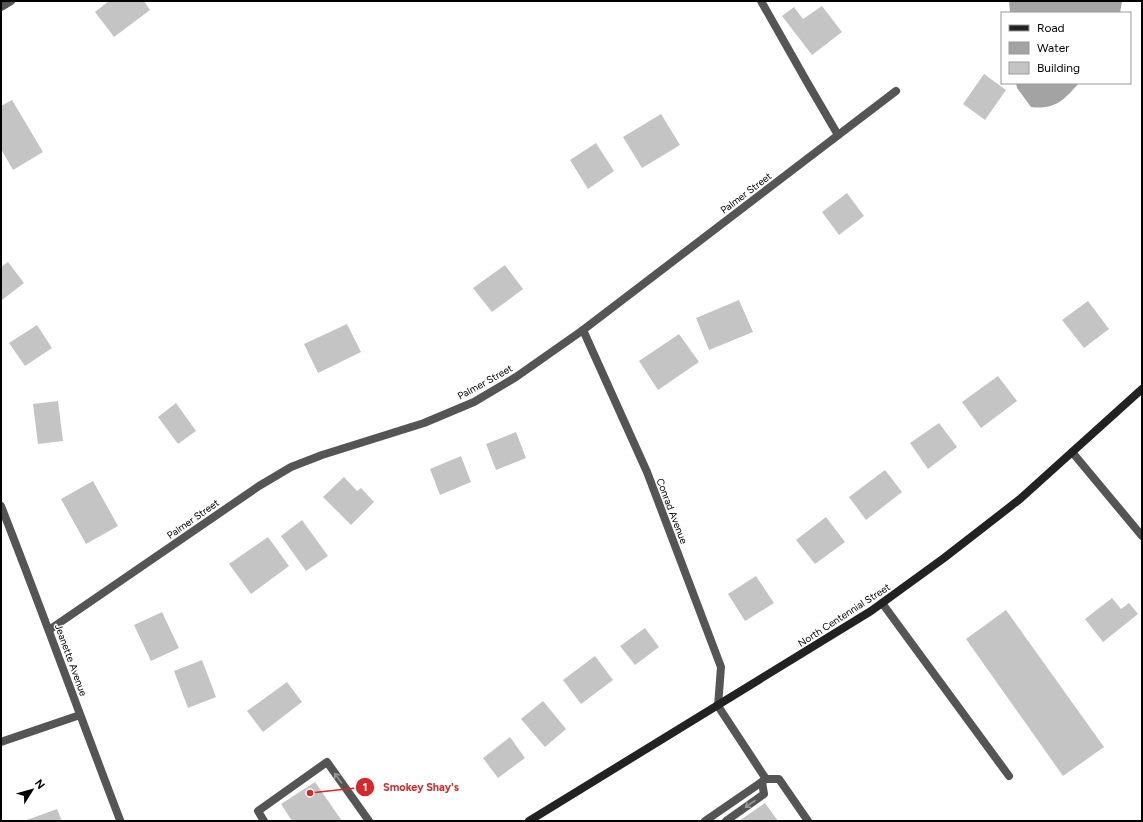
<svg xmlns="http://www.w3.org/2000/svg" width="1143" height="822" font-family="Figtree,sans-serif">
<rect width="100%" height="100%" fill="#fff"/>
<g fill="#a3a3a3">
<polygon points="1009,1 1122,1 1120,13 1010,13"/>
<path d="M1016 83H1079C1064 100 1055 110 1031 107L1017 88Z"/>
</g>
<g fill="#c4c4c4">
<polygon points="109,1 144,1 150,10 114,37 95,12"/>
<polygon points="822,6 842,32 812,55 782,16 794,7 803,19"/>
<polygon points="984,74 1006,90 985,120 963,104"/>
<polygon points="12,100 43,152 13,170 1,149 1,106"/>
<polygon points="661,114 680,145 642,168 623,137"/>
<polygon points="596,143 614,171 588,189 570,160"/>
<polygon points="847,193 864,216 839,235 822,212"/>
<polygon points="8,262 24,283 2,300 1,298 1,267"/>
<polygon points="505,265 523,289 492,312 473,288"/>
<polygon points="739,300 753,332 709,350 696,318"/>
<polygon points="1088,301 1109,329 1084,348 1062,320"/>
<polygon points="347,324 361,352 318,373 304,344"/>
<polygon points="37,325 52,348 25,366 9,343"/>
<polygon points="679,334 699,362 658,390 639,361"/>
<polygon points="998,376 1017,401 981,428 962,402"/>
<polygon points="58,401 63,441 38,444 33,404"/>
<polygon points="176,403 196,431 178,444 158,417"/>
<polygon points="939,423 957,447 928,469 910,443"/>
<polygon points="516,432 526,458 496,470 486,444"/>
<polygon points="461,456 471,482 440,495 430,469"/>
<polygon points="885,470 902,492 866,520 849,497"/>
<polygon points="344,477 357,491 361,488 374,502 351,525 323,497"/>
<polygon points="93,481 118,526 86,544 61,499"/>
<polygon points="826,517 845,542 815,564 796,540"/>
<polygon points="302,520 328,556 306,571 281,536"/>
<polygon points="268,537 289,566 251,594 229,564"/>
<polygon points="756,576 774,603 745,621 728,594"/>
<polygon points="1112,598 1121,609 1129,603 1138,614 1103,642 1085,619"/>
<polygon points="1006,610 1104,747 1063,776 966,639"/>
<polygon points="162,612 179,648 151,661 134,625"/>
<polygon points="645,628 659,647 635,665 620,646"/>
<polygon points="595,656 613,680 581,704 563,680"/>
<polygon points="202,660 216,697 188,708 174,671"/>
<polygon points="287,682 302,702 263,732 247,711"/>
<polygon points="543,701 566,729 545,747 521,719"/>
<polygon points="510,737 525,758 498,778 483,758"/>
<polygon points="315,782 342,821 292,821 281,804"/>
<polygon points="765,803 778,821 739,821"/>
<polygon points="57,809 62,821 24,821"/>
</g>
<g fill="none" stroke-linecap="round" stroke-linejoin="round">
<g stroke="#555" stroke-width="8">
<polyline points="761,1 807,82 838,135"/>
<polyline points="1072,452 1142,536"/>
<polyline points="882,603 1009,776"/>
<polyline points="1,742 80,715"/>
<polyline points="766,779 779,779 808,821"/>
<polyline points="264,821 258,811 327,762 369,821"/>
<polyline points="705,821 766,779 718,706"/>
<polyline points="726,821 764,794 762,782"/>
</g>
<g stroke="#555" stroke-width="8">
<polyline points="1,7 11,1"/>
<polyline points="583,330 647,472 721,667 718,706"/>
<path d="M1 506C42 610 80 716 120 820"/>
<polyline points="49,630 259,486 291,467 322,455 424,423 474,402 516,377 583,330 896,91"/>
</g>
<polyline stroke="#222" stroke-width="8" points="529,821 871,611 944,558 1020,499 1142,389"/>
</g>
<defs><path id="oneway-shaft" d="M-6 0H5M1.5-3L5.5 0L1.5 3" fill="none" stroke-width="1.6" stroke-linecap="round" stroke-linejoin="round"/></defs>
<g stroke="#999">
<use href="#oneway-shaft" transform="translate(338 778) rotate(-126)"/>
<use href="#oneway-shaft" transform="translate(750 804) rotate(145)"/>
</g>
<g text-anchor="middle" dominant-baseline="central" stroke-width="3" stroke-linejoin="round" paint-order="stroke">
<g font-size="10" fill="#000" stroke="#fff">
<text transform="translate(746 193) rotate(-37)">Palmer Street</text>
<text transform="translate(485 382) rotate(-29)">Palmer Street</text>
<text transform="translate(672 511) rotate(69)">Conrad Avenue</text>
<text transform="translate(193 519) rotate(-35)">Palmer Street</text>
<text transform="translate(844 615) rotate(-33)">North Centennial Street</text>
<text transform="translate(71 660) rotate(70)">Jeanette Avenue</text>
</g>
</g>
<path fill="none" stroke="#d62828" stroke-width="1.5" d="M310 793L365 787"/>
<g fill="#d62828" stroke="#fff" stroke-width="1.5">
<circle cx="310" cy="793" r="4"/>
<circle cx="365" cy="787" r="10"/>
</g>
<g font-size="12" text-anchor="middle" font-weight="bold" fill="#fff">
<text x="365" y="791">1</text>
</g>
<g font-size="11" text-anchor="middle" font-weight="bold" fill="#d62828" stroke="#fff" stroke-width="3" stroke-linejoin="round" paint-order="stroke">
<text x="421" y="791">Smokey Shay's</text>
</g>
<rect width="1143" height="822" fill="none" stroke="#000000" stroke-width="4"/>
<rect x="1001" y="12" width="130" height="72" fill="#ffffff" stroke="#999999"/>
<rect x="1009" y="25" width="20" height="6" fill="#222222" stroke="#999999"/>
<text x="1037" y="32" font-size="12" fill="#000000">Road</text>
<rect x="1009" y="42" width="20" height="12" fill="#a3a3a3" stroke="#999999"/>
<text x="1037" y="52" font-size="12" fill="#000000">Water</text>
<rect x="1009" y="62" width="20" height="12" fill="#c4c4c4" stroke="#999999"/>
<text x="1037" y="72" font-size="12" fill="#000000">Building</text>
<g transform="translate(32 790) rotate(53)" stroke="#ffffff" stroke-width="3" paint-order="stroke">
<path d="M0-3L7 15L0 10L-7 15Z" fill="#000000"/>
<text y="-6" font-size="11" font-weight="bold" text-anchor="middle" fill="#000000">N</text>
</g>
</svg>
